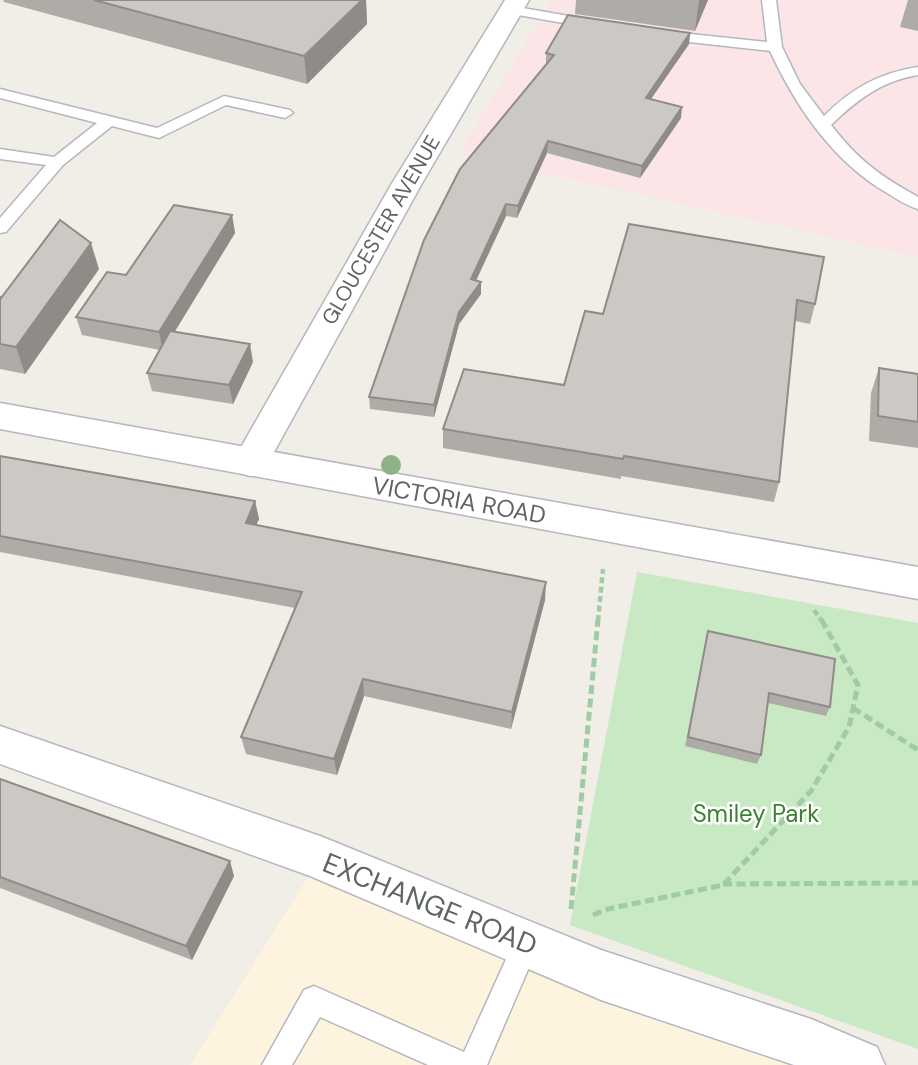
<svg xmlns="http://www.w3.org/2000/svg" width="918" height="1065" font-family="'DM Sans',sans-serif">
<rect width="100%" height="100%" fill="#f1ede7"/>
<polygon fill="#fef3df" points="320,858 808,1065 190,1065"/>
<polygon fill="#fce5e6" points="551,0 918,0 918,257 459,154"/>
<polygon fill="#c9e8c4" points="637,572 918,623 918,1049 570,925"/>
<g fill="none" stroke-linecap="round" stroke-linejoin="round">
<defs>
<g id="service">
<path d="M762 0H776L782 47 800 84 824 116C852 88 879 73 918 67V75C881 81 857 100 831 125 858 160 880 176 918 197V209C908 206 898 200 889 194 834 163 796 107 770 51L662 39 655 35 662 31 767 42Z"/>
<polygon points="511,6 592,20 599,24 592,28 506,13 506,7"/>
<polygon points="0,89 157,128 224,96 290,110 293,113 285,118 226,105 159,138 112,126 63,165 6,232 0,233 0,218 46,165 0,159 0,149 54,157 97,123 0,98"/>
<polygon points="526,931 535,935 539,944 487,1065 428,1065 320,1017 292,1065 262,1065 304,990 314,986 464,1052 517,935"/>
</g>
<g id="minor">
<polygon points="505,0 529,0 421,185 263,472 250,476 237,472 232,463 391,185"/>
<polygon points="0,726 320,836 601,950 811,1019 877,1047 885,1065 794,1065 601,1000 310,876 0,764"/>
</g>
<polygon id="tertiary" points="0,403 918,567 918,599 0,429"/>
</defs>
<use href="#service" stroke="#b4b8bc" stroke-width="3"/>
<use href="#minor" stroke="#b4b8bc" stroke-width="3"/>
<use href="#tertiary" stroke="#b4b8bc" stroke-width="3"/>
<g stroke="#9fcba5" stroke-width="4.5" stroke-dasharray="6 3.5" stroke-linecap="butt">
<polyline points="814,610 822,621"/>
<polyline points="598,621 603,569"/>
</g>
<g stroke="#9fcba5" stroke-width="5" stroke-dasharray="9 4.5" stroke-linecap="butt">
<polyline points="853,708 918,750"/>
<polyline points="723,884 918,883"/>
<polyline points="571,909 598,619"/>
<polyline points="593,915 608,909 723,885 811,791 849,727 858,685 821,619"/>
</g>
<use href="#service" fill="#fff" fill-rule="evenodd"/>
<use href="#minor" fill="#fff" fill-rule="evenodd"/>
<use href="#tertiary" fill="#fff" fill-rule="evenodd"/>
</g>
<circle fill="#8cb285" cx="391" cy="465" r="10"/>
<g fill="#afaca8">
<polygon points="3,0 366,0 367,24 307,84 4,2"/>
<polygon points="576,0 708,0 695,31 575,14"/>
<polygon points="908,0 918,0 918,31 900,27"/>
<polygon points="690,33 689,44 651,99 681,118 640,178 547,153 517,218 506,216 476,281 481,294 459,324 434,417 370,409 369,397 546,65 546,53"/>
<polygon points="232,215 235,233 174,332 253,362 233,404 152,391 147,373 160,350 82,335 76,317 126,275"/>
<polygon points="629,224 815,304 810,324 795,321 779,482 774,502 621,476 621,479 443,448 443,429 564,385 603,314"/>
<polygon points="99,269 25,374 0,369 0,297"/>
<polygon points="879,368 918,374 918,448 869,441 871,393"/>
<polygon points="0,456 255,501 259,519 256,525 545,600 511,729 364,696 337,775 246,754 241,737 295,608 0,552"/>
<polygon points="708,631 830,707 826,716 768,703 761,755 757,764 685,746"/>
<polygon points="0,779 234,876 192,960 0,888"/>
</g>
<g fill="#8f8c88">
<polygon points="362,0 366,0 367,24 307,84 304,56"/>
<polygon points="699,0 708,0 695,31"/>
<polygon points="690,33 689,44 644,109 646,98"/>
<polygon points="682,107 681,118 640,178 642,166"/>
<polygon points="548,141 547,153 517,218 518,206"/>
<polygon points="506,204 506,216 471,291 471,279"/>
<polygon points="232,215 235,233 163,351 159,332"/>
<polygon points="91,243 99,269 25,374 16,347"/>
<polygon points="481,282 481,294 459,324 434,417 434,405 459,312"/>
<polygon points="250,344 253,362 233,404 229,385"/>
<polygon points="255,501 259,519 249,541 246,523"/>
<polygon points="546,582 545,600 511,729 512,712"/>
<polygon points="363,679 364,696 337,775 334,759"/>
<polygon points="230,861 234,876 192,960 186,946"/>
</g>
<g fill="#ccc8c3" stroke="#8f8c88" stroke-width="2">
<polygon points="94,0 362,0 304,56"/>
<polygon points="568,15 690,33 646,98 682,107 642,166 548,141 518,206 506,204 471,279 481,282 459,312 434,405 369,397 424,240 460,169 554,55 546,53"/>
<polygon points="174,205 232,215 159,332 76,317 107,272 126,275"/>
<polygon points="60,220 91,243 16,347 0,344 0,297 1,298"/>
<polygon points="629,224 824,257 815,304 797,300 779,482 624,456 623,459 443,429 464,369 564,385 585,311 603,314"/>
<polygon points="170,331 250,344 229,385 147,373"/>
<polygon points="879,368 918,374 918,422 878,416"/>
<polygon points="0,456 255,501 246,523 546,582 512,712 363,679 334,759 241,737 302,592 0,536"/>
<polygon points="708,631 835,659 830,707 769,693 761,755 688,737"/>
<polygon points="0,779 230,861 186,946 0,877"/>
</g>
<g text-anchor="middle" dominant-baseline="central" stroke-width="5" stroke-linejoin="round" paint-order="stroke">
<g font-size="21" fill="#5f6467" stroke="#fff">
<text transform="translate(381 230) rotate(-60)">GLOUCESTER AVENUE</text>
</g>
<g font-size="24" fill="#5f6467" stroke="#fff">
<text transform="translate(459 500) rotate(10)">VICTORIA ROAD</text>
</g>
<g font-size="24" fill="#3a8134" stroke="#fff">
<text x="756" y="813">Smiley Park</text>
</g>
<g font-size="28" fill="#5f6467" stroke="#fff">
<text transform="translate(430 904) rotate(22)">EXCHANGE ROAD</text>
</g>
</g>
</svg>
